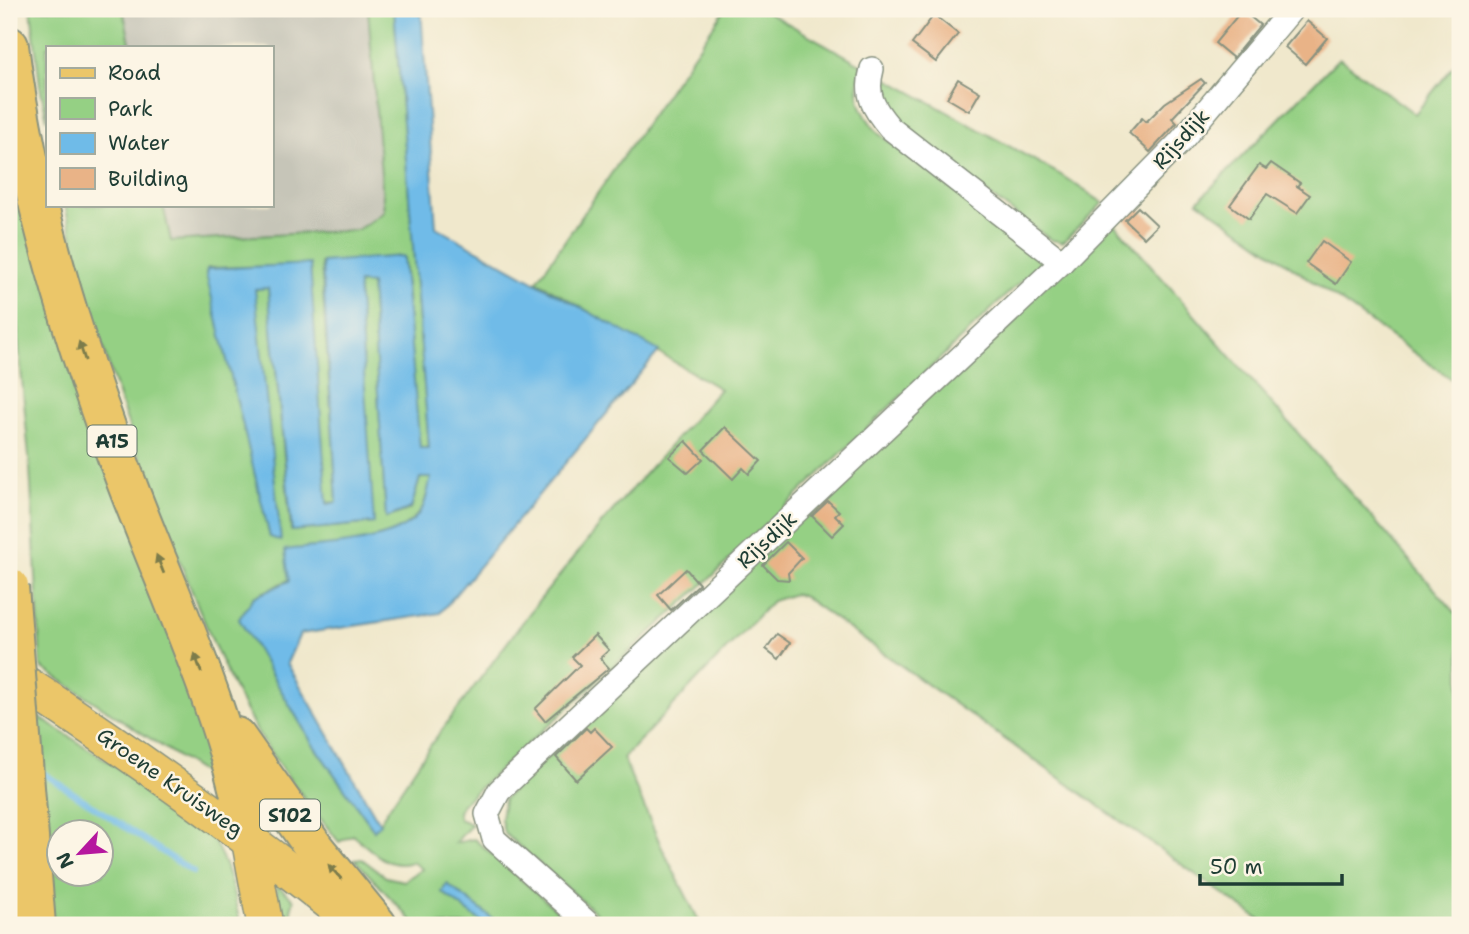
<svg xmlns="http://www.w3.org/2000/svg" width="1469" height="934" font-family="'Shantell Sans',sans-serif">
<rect width="100%" height="100%" fill="#fcf5e5"/>
<filter id="ink" filterUnits="userSpaceOnUse"><feTurbulence type="fractalNoise" baseFrequency=".0143" numOctaves="2"/><feDisplacementMap in="SourceGraphic" scale="14" xChannelSelector="R" yChannelSelector="G"/><feConvolveMatrix kernelMatrix="1 2 1 2 8 2 1 2 1" color-interpolation-filters="sRGB"/></filter>
<filter id="wash" filterUnits="userSpaceOnUse"><feTurbulence type="fractalNoise" baseFrequency=".00686" numOctaves="4" result="noise"/><feDisplacementMap in="SourceGraphic" scale="28" xChannelSelector="R" yChannelSelector="G"/><feGaussianBlur stdDeviation="1.57" result="paint"/><feColorMatrix in="noise" values="0 0 0 0 0 0 0 0 0 0 0 0 0 0 0 0 0 1.4 0 .05"/><feComposite in="paint" operator="in"/></filter>
<g filter="url(#wash)">
<rect width="100%" height="100%" fill="#f0e8cc"/>
<polygon fill="#c6c5b8" points="123,9 368,9 384,212 357,230 171,241 163,205 271,205 271,47 131,47"/>
<g fill="#95d084" stroke="#5a865c" stroke-width="2" fill-rule="evenodd">
<polygon points="31,9 123,9 131,47 47,47 47,120 40,85"/>
<path d="M368 9H394L429 447 419 449 404 257 321 263 337 502 326 503 310 265 208 268 206 272 270 537 254 290 268 287 291 531 373 523 358 283 371 284 386 518 411 509 420 478 432 477 422 511 399 531 371 539 254 597 239 619 312 743 374 830 432 743 534 607 601 524 720 389 537 281 725 9H762L862 65C854 95 858 110 879 134L1044 259 718 571 462 804 458 812 459 819 472 824 455 843 474 839 574 925H501L447 884 442 892 486 925H416L355 860 362 859 386 877 404 881 422 869 412 862C387 871 371 849 353 835L339 842C311 806 280 770 257 731 225 676 202 616 178 557 132 443 92 326 65 205H163L171 241 357 230 384 212Z"/>
<polygon points="1339,58 1415,114 1460,58 1460,385 1198,201"/>
<polygon points="877,73 1061,175 1103,203 1063,242 1051,240 890,122 873,86"/>
<polygon points="9,126 222,778 215,781 41,667 30,468 9,237"/>
<polygon points="1112,221 1460,618 1460,925 1267,925 804,597 794,594 772,601 623,758 661,846 701,925 610,925 504,833 501,819 504,799"/>
<path d="M9 698 189 813C224 842 232 882 240 925H9ZM60 832H102V874H60Z"/>
<polygon points="275,883 294,900 291,910 294,925 285,925"/>
</g>
<g fill="#6fbbe8" stroke="#477c8e" stroke-width="2">
<path d="M394 9H421L436 227 659 351 440 613 300 634 287 663 380 824 374 830 312 743 239 619 254 597 289 581 285 550C322 545 401 546 422 509 427 500 428 487 431 478H420L411 508 386 518 371 284 358 283 374 523 292 531 268 288 255 289 281 541 270 537 206 274 207 269 310 264 327 504 337 502 322 262 403 256 420 448H429Z"/>
<polygon points="447,884 501,925 486,925 442,892"/>
</g>
<g fill="none" stroke-linecap="round" stroke-linejoin="round">
<polyline stroke="#6fbbe8" stroke-width="6" points="37,769 193,872"/>
</g>
<g id="blocks">
<g fill="#e9b387">
<polygon points="1242,10 1260,25 1233,58 1215,43"/>
<polygon points="934,15 958,34 936,62 912,44"/>
<polygon points="1307,21 1327,38 1305,64 1285,47"/>
<polygon points="958,79 980,92 969,111 947,98"/>
<polygon points="1201,79 1205,83 1172,118 1177,123 1150,152 1129,133 1142,118 1146,122 1165,103"/>
<polygon points="1271,163 1300,183 1297,186 1310,195 1297,213 1267,194 1249,219 1230,205 1259,165 1266,169"/>
<polygon points="1138,207 1157,225 1144,238 1125,220"/>
<polygon points="1322,241 1351,262 1336,284 1306,263"/>
<polygon points="725,427 761,461 749,474 743,468 733,479 703,450"/>
<polygon points="686,441 703,459 688,473 669,457"/>
<polygon points="828,501 839,511 835,515 844,524 832,536 812,516"/>
<polygon points="786,542 802,558 788,573 789,580 777,579 763,565"/>
<polygon points="686,569 699,584 671,610 658,595"/>
<polygon points="777,634 790,643 779,659 766,649"/>
<polygon points="595,635 609,650 600,658 609,668 545,721 535,709 580,665 572,657"/>
<polygon points="586,728 590,732 594,728 612,747 576,780 556,757"/>
</g>
</g>
</g>
<g filter="url(#ink)">
<use href="#blocks" fill-opacity="0" stroke="#889280" stroke-width="2"/>
<g fill="none" stroke-linecap="round" stroke-linejoin="round">
<defs>
<g id="street">
<path d="M872 69C865 95 873 108 890 128L1062 262"/>
<polyline points="590,925 494,839 487,814 499,791 1062,262 1180,142 1292,9"/>
</g>
<g id="primary">
<path d="M9 673C130 752 246 834 358 925"/>
<polyline points="249,838 265,925"/>
</g>
<g id="highway">
<path d="M9 46C28 196 74 343 127 484 171 600 227 714 249 838"/>
<polyline points="236,737 315,849 377,925"/>
</g>
</defs>
<use href="#street" stroke="#889280" stroke-width="26"/>
<use href="#primary" stroke="#889280" stroke-width="38"/>
<use href="#highway" stroke="#889280" stroke-width="42"/>
<use href="#street" stroke="#fff" stroke-width="23"/>
<use href="#primary" stroke="#ebc669" stroke-width="35"/>
<use href="#highway" stroke="#ebc669" stroke-width="38"/>
<defs>
<polyline id="highway-bridge" points="9,587 36,925"/>
</defs>
<use href="#highway-bridge" stroke="#889280" stroke-width="42" stroke-linecap="butt"/>
<use href="#highway-bridge" stroke="#ebc669" stroke-width="38"/>
</g>
<defs><path id="oneway-solid" d="M-6-.8H1V-3.2L6.5 0L1 3.2V.8H-6Z" transform="scale(1.75)"/></defs>
<g fill="#7b7b4c">
<use href="#oneway-solid" transform="translate(82 351) rotate(-108)"/>
<use href="#oneway-solid" transform="translate(160 564) rotate(-112)"/>
<use href="#oneway-solid" transform="translate(198 663) rotate(-109)"/>
<use href="#oneway-solid" transform="translate(335 872) rotate(-132)"/>
</g>
</g>
<g text-anchor="middle" dominant-baseline="central" stroke-width="5" stroke-linejoin="round" paint-order="stroke">
<g fill="#fcf5e5" stroke="#617469" stroke-width="2">
<rect x="87.5" y="425.5" width="49" height="31" rx="5"/>
<rect x="260" y="799.5" width="60" height="31" rx="5"/>
</g>
<g font-size="19" font-weight="bold" fill="#1f3d34">
<text x="112" y="441">A15</text>
<text x="290" y="815">S102</text>
</g>
<g font-size="21" fill="#1f3d34" stroke="#fcf5e5">
<text transform="translate(1181 139) rotate(-48)">Rijsdijk</text>
<text transform="translate(767 540) rotate(-43)">Rijsdijk</text>
<text transform="translate(170 782) rotate(35)">Groene Kruisweg</text>
</g>
</g>
<rect width="1469" height="934" fill="none" stroke="#fcf5e5" stroke-width="35"/>
<rect x="46" y="46" width="228" height="161" fill="#fcf5e5" stroke="#a4ab9e" stroke-width="2"/>
<rect x="60" y="68" width="35" height="10" fill="#ebc669" stroke="#a4ab9e" stroke-width="2"/>
<text x="108" y="80" font-size="21" fill="#1f3d34">Road</text>
<rect x="60" y="98" width="35" height="21" fill="#95d084" stroke="#a4ab9e" stroke-width="2"/>
<text x="108" y="116" font-size="21" fill="#1f3d34">Park</text>
<rect x="60" y="133" width="35" height="21" fill="#6fbbe8" stroke="#a4ab9e" stroke-width="2"/>
<text x="108" y="150" font-size="21" fill="#1f3d34">Water</text>
<rect x="60" y="168" width="35" height="21" fill="#e9b387" stroke="#a4ab9e" stroke-width="2"/>
<text x="108" y="186" font-size="21" fill="#1f3d34">Building</text>
<g transform="translate(80 853) rotate(244)"><circle r="33" fill="#fcf5e5" stroke="#a4ab9e" stroke-width="2"/>
<path d="M0-5L12 26L0 18L-12 26Z" fill="#b5179e"/>
<text y="-10" font-size="19" font-weight="bold" text-anchor="middle" fill="#1f3d34">N</text>
</g>
<path d="M1200 874v10h142v-10" fill="none" stroke="#1f3d34" stroke-width="3.5"/>
<text x="1210" y="874" font-size="21" fill="#1f3d34" stroke="#fcf5e5" stroke-width="5" paint-order="stroke">50 m</text>
</svg>
